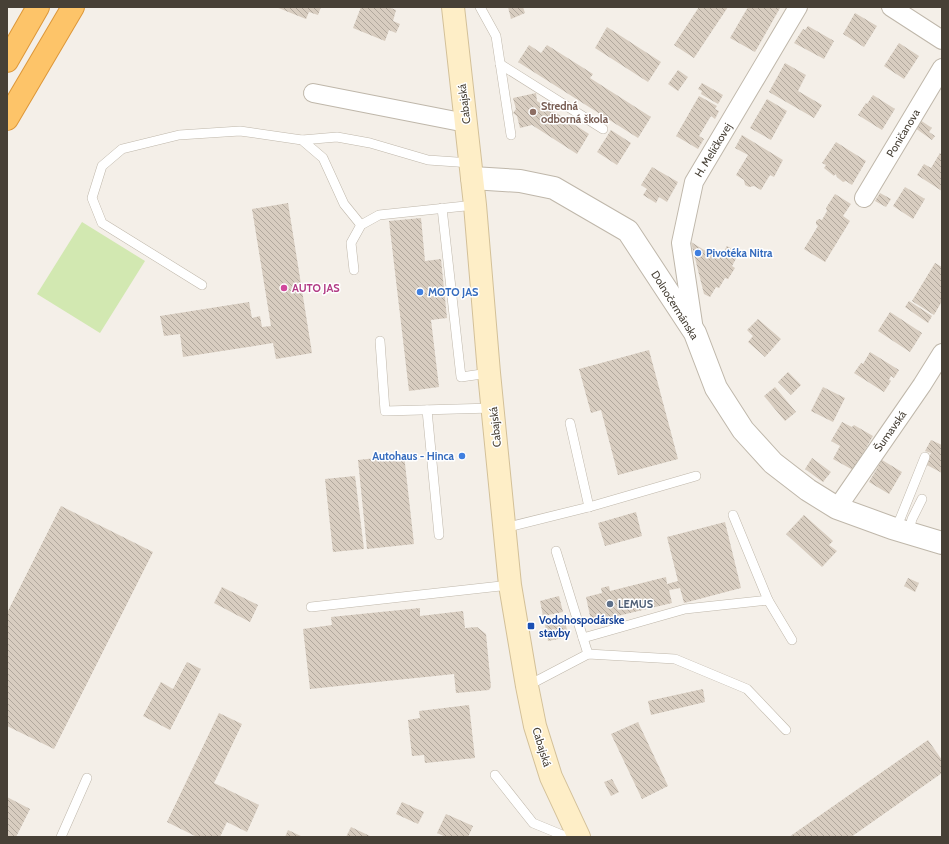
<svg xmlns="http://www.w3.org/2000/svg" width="949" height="844" font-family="Cabin,sans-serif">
<defs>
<pattern id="building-back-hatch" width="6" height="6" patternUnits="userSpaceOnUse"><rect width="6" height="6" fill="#d8cdc0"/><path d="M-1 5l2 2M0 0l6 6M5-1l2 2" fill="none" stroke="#b1a89d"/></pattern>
</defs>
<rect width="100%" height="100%" fill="#f4efe8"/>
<polygon fill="#d2e8b1" points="82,222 145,261 100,333 37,294"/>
<g fill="url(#building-back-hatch)">
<polygon points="276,7 321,7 318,15 309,12 306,19"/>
<polygon points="361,7 388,7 396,10 393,21 400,24 396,33 389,30 385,41 353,28"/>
<polygon points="508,7 523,7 525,13 511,19"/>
<polygon points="699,7 728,7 694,58 674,45"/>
<polygon points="748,7 778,7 780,8 755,52 730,38"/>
<polygon points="855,13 877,26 864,47 843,34"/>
<polygon points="808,26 834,41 824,59 794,43 803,29 805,30"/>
<polygon points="607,27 661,62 648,82 595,48"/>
<polygon points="899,43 919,56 904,79 884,66"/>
<polygon points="529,45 541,53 547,45 593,74 590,78 651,117 638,138 518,62"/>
<polygon points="785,63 806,75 798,91 822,105 814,118 769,92"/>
<polygon points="678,70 688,77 678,91 668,84"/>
<polygon points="702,83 723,95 718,104 701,94 702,91 698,89"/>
<polygon points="536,93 537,101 589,134 577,154 532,125 520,128 517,116 513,113 516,109 513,98"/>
<polygon points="873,95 895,109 882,130 858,115 866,103 867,104"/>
<polygon points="699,96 717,106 715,109 719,111 715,119 711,116 699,136 704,139 698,149 676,136"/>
<polygon points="767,99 787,111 771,140 750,128"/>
<polygon points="920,120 932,128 929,132 935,136 932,140 915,128"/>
<polygon points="611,130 631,143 617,165 597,152"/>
<polygon points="742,135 783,160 774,177 770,175 761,190 754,186 749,187 745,185 744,180 736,175 748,155 735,148"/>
<polygon points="836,142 866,161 852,185 846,181 843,182 837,177 836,175 835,174 834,176 824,168 826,165 822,163"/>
<polygon points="940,153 942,155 942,191 917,175 924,164 931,168"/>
<polygon points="652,167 678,182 667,202 659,197 656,203 643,195 647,189 641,185"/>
<polygon points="905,187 925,199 913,219 893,206"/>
<polygon points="880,193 891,199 886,207 875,201"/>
<polygon points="835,194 851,204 843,216 850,221 825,262 804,249 818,226 816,224 816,221 819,219 822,220 827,211 826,208"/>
<polygon points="288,203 312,353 276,359 273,343 183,357 180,334 164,336 160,316 249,302 252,318 260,316 262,327 271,326 252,209"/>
<polygon points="421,218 425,261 441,259 447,318 431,320 439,387 409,391 389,221"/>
<polygon points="691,242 719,259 727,246 739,253 732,266 735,268 728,279 725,278 719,288 716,287 710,297 704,294"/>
<polygon points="935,263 942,267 942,301 934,315 912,301"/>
<polygon points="909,301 932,316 928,323 905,307"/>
<polygon points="890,312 922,333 910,352 878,331"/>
<polygon points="758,319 781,339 765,357 748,342 753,336 747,330"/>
<polygon points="649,350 678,459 618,475 601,410 591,413 579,369"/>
<polygon points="870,352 899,370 894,378 891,376 889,380 891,381 884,392 854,373 861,363 863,364"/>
<polygon points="788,372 801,385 791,395 778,382"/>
<polygon points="775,387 796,412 785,421 764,396"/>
<polygon points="823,387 845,398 833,422 811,411"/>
<polygon points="842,422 852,427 854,425 873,436 853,470 833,459 840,446 831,441"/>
<polygon points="931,440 942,445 942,473 925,464 931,453 925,451"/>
<polygon points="404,455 414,544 367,549 358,460"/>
<polygon points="812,458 831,472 823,482 805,469"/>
<polygon points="882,460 902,472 889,494 869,482"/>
<polygon points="355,476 364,549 333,552 325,479"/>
<polygon points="61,506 153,552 54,749 7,726 7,613"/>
<polygon points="636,512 642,536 605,546 598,523"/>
<polygon points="804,515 833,541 829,545 837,551 822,567 786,534"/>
<polygon points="725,522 741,588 684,603 680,588 675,589 669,590 672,603 609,618 609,621 592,625 586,597 602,593 601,588 609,586 610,591 666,577 667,584 678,581 667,537"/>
<polygon points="908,578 919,583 915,592 904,586"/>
<polygon points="222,587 258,605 250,622 214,603"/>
<polygon points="559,596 563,612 543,616 540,601"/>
<polygon points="420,608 420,616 463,611 465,628 477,627 486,634 491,687 489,690 456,693 454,674 310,689 303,629 332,625 331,617"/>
<polygon points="564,619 569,637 548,641 545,624"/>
<polygon points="187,662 201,669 170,730 143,716 161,682 173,689"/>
<polygon points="703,689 705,702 651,715 648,701"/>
<polygon points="469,705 475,758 425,763 424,755 412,756 408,720 420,718 419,711"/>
<polygon points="219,713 242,724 214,783 259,805 247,832 227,822 220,837 197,837 167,822"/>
<polygon points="638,722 668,786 642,799 611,734"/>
<polygon points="928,740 942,760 942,773 851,837 789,837"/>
<polygon points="612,779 619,792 611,796 604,782"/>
<polygon points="7,797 30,809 16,837 7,837"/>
<polygon points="402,802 424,812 418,824 396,814"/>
<polygon points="446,814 473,826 468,837 446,837 437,833"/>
<polygon points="351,827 372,837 346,837"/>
<polygon points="288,830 303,837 285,837"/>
</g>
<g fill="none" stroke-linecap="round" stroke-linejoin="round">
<defs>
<g id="service">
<polyline points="480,7 496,36 511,135"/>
<polyline points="500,64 603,129"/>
<polyline points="302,140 337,137 370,143 428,160 471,163"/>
<polyline points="442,208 461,377 489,373"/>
<polyline points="354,270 351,243 361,225 379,215 475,205"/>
<polyline points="202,285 102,223 92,198 102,166 122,149 179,135 240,131 302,140 323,158 344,204 361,225"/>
<polyline points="380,341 385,411 493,408"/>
<polyline points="427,410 439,535"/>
<polyline points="570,423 589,507"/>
<polyline points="733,515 768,600"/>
<polyline points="504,528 589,507 696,476"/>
<polyline points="896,529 925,457"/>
<polyline points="908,533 912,519 922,499"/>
<polyline points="556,551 588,654"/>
<polyline points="311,607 510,585"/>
<polyline points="583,638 685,609 768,600 792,640"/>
<polyline points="527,686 588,654 675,659 747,689 786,730"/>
<polyline points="495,775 533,823 567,837"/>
<polyline points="61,837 87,778"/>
</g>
<g id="minor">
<polyline points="891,7 942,40"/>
<polyline points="313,93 466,123"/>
<polyline points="864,198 942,68"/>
<polyline points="694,330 681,243 694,182 798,7"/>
<polyline points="837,508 922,385 942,353"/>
</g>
<polyline id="tertiary" points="472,178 520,181 554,188 628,231 695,333 716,388 743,430 773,463 808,490 837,508 892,528 942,543"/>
<polyline id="secondary" points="453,7 475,205 489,373 510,585 527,686 535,726 551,777 579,837"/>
<g id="motorway">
<polyline points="7,61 38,7"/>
<polyline points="7,119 73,7"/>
</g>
</defs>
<use href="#service" stroke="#bfb7aa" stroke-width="10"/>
<use href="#minor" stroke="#bfb7aa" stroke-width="20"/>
<use href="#tertiary" stroke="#bfb7aa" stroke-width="24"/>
<use href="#secondary" stroke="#d3c098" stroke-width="24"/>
<use href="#motorway" stroke="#dd9739" stroke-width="24"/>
<use href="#service" stroke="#fff" stroke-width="9"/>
<use href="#minor" stroke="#fff" stroke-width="18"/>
<use href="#tertiary" stroke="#fff" stroke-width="22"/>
<use href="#secondary" stroke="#feeec7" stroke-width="22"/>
<use href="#motorway" stroke="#fdc469" stroke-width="22"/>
</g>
<circle fill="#8d6e63" stroke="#fff" stroke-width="1.5" cx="533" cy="112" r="4"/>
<g fill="#3f7fe0" stroke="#fff" stroke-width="1.5">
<circle cx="698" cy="253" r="4"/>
<circle cx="420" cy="292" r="4"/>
<circle cx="462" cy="456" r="4"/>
</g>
<circle fill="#d1479c" stroke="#fff" stroke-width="1.5" cx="284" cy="288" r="4"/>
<circle fill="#5c6f8a" stroke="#fff" stroke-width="1.5" cx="610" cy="604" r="4"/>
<rect fill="#1a4fb4" stroke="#fff" stroke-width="1.5" x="527" y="622" width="8" height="8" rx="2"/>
<g text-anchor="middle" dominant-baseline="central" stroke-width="3" stroke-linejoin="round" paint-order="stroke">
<g font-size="11" fill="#474036" stroke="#fff">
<text transform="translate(464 104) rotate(-97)">Cabajská</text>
<text transform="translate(903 133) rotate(-59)">Poničanova</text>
<text transform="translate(713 150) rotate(-59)">H. Meličkovej</text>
<text transform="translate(675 305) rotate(58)">Dolnočermánska</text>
<text transform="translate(495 427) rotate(-96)">Cabajská</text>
<text transform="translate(890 431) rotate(-55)">Šumavská</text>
<text transform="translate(542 747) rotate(73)">Cabajská</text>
</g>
<g font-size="11" font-weight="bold" fill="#785e54" stroke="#fff" text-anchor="start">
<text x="541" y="106">Stredná<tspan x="541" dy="13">odborná škola</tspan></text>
</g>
<g font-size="11" font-weight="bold" fill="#366cbe" stroke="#fff" text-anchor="start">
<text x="706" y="253">Pivotéka Nitra</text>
<text x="428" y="292">MOTO JAS</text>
<text x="454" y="456" text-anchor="end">Autohaus - Hinca</text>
</g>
<g font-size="11" font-weight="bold" fill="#b23c85" stroke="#fff" text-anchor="start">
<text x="292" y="288">AUTO JAS</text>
</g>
<g font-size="11" font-weight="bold" fill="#4e5e75" stroke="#fff" text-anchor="start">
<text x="618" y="604">LEMUS</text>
</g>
<g font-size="11" font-weight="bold" fill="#164399" stroke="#fff" text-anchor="start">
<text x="539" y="620">Vodohospodárske<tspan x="539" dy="13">stavby</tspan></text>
</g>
</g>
<rect width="949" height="844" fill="none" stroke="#474036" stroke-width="16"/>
</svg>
